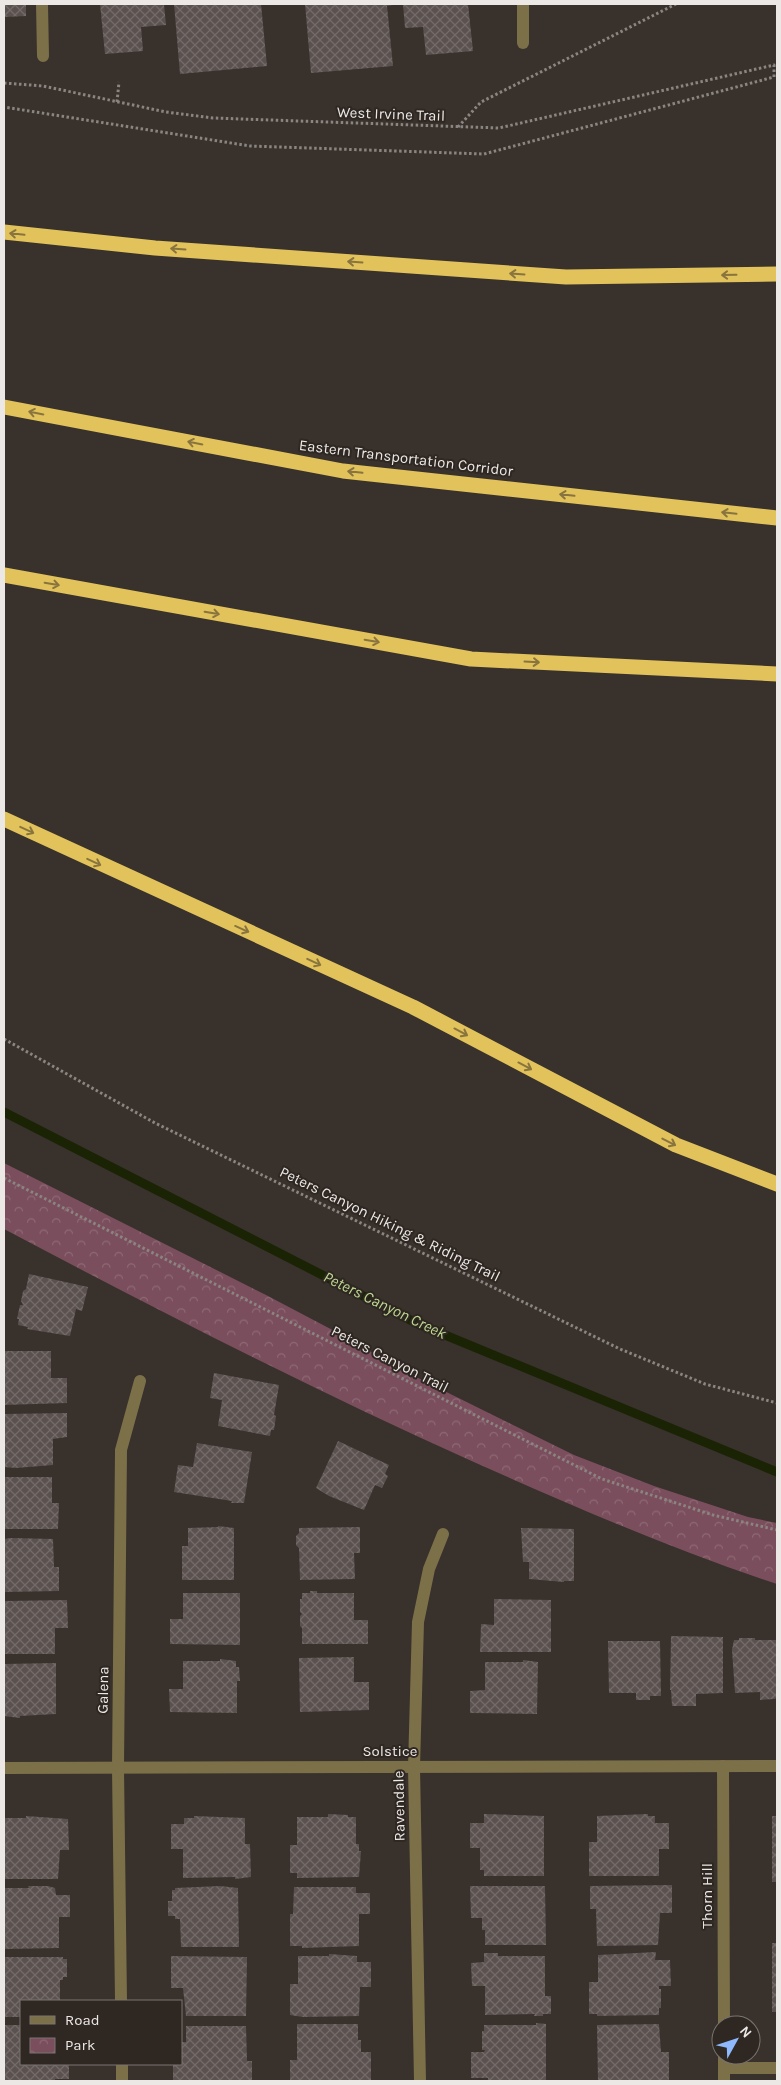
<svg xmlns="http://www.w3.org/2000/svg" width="781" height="2085" font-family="Karla,sans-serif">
<defs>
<pattern id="park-crowns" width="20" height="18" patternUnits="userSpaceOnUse" patternTransform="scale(1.25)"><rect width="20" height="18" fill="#7b4e5e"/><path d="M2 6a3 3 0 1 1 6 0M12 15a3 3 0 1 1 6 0" fill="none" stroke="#8e6875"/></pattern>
<pattern id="building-cross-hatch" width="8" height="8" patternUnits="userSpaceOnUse" patternTransform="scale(1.25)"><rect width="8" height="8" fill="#5b5250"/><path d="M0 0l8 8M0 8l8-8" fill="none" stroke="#736b69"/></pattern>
</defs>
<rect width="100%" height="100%" fill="#38312c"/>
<path fill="url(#park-crowns)" d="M4 1163 266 1295 342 1335 404 1371 574 1455 654 1486 748 1517 777 1523V1584C674 1550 575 1507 476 1463 315 1391 159 1311 4 1229Z"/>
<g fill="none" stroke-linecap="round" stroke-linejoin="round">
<polyline stroke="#1a2404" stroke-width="9" points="4,1112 416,1323 777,1472"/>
</g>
<g fill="url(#building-cross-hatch)">
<polygon points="4,4 26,4 26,16 4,17"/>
<polygon points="100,4 164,4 166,25 141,27 143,51 105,54"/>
<polygon points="174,4 261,4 267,66 180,74"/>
<polygon points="305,4 399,4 387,6 393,66 311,73"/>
<polygon points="403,4 468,4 473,51 426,55 423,27 405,28"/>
<polygon points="29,1274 88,1287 82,1311 76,1309 70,1336 27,1329 28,1327 18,1325 19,1319 17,1319 20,1305 23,1305 21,1301 23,1291 26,1289"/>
<polygon points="4,1351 51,1351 51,1378 67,1378 67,1403 4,1405"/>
<polygon points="214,1373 279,1385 274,1415 276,1416 274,1430 271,1430 270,1436 218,1426 222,1400 210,1398"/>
<polygon points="67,1413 67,1437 53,1439 53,1465 16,1468 4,1467 4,1414"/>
<polygon points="338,1441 389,1465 385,1474 388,1476 382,1488 375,1485 364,1510 329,1496 316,1488"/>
<polygon points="197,1443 252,1452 244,1503 231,1503 232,1501 174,1492 178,1465 193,1467"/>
<polygon points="4,1477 52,1477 52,1503 59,1503 58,1529 4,1529"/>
<polygon points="218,1526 234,1528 234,1580 182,1580 182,1546 188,1546 188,1528 218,1527"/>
<polygon points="360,1527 360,1553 354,1553 355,1579 300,1580 299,1548 296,1545 296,1536 299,1533 299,1528"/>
<polygon points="521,1528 574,1529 574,1581 564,1581 564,1582 529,1579 529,1562 523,1562"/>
<polygon points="11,1538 53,1539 54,1567 59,1567 59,1591 4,1592 4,1539"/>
<polygon points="310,1591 317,1591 317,1593 354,1593 354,1620 368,1620 368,1644 302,1644 302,1628 300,1626 300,1616 302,1614 300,1612 300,1599 302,1599 302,1593 310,1593"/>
<polygon points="183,1593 240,1593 240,1645 170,1644 170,1619 183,1619"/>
<polygon points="494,1599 551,1600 551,1652 480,1652 481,1624 494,1625"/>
<polygon points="67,1600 68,1628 55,1628 55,1654 4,1654 4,1601"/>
<polygon points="671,1636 723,1637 723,1693 696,1694 696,1706 672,1706 671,1690 670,1690"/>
<polygon points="739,1638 755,1638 755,1640 777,1640 777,1698 774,1699 760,1700 760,1692 735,1693 732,1650 734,1640 739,1640"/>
<polygon points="608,1641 660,1641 661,1696 650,1696 650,1700 636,1700 636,1693 609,1693"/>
<polygon points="354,1657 354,1682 369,1682 369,1710 300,1712 299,1658"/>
<polygon points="220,1659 236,1661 236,1667 239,1667 240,1681 237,1681 237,1713 170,1712 169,1689 183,1689 183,1661 220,1661"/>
<polygon points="523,1660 538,1662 537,1714 470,1713 470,1691 485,1690 485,1662 523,1662"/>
<polygon points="56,1663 56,1714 20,1716 20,1718 4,1716 4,1664"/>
<polygon points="328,1814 348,1815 348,1817 356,1817 356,1844 359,1844 359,1851 361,1851 359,1877 297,1878 297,1873 290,1873 290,1845 297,1845 297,1817 328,1817"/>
<polygon points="484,1814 544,1816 544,1876 484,1876 484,1870 480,1870 480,1848 470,1848 470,1823 484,1823"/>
<polygon points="648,1814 648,1816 655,1816 655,1823 669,1823 669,1849 659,1849 659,1876 589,1876 589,1842 597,1842 597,1816"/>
<polygon points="26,1816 68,1819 69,1850 60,1850 58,1879 4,1879 4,1818 26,1818"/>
<polygon points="194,1816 245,1818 245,1844 250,1844 251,1877 235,1879 235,1877 183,1878 183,1849 171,1849 171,1824 184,1824 184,1818 194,1818"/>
<rect x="772" y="1816" width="5" height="66"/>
<polygon points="672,1885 672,1913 660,1913 658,1945 597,1946 596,1909 590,1909 590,1886"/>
<polygon points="28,1886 48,1886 55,1888 56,1895 70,1895 70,1917 59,1917 59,1948 4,1949 4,1888 29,1888"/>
<polygon points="220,1886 238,1888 239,1947 181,1947 180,1919 175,1919 175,1916 168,1916 168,1901 172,1901 172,1890 175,1890 175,1888"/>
<polygon points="470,1886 545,1886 546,1945 485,1945 485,1930 482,1930 482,1918 471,1918"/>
<polygon points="294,1887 356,1887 356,1893 370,1893 370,1914 359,1914 359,1946 302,1948 302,1946 290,1946 290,1914 293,1914"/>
<rect x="772" y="1943" width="5" height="69"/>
<polygon points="656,1952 655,1960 670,1960 671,1986 659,1986 659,1989 661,1989 661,2008 659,2008 659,2015 597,2016 597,2014 589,2014 589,1982 598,1982 598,1955"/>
<polygon points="484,1953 498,1953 498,1956 545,1956 545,1996 551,1996 551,2014 543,2014 543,2016 534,2016 535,2014 485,2015 485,1986 472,1986 471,1963 484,1962"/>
<polygon points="329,1954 357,1956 357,1962 371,1962 371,1987 360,1987 359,2016 303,2017 290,2015 290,1984 298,1984 298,1956 329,1956"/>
<polygon points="171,1956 247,1957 246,2016 186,2016 183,1988 171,1988"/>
<polygon points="4,1957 63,1957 63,1959 67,1959 67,1977 63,1977 63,1980 60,1980 60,2001 21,2001 21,2017 4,2017"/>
<polygon points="536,2023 546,2024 546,2081 488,2081 488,2078 471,2078 471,2052 484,2052 485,2050 482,2050 482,2031 484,2031 484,2025 536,2025"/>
<polygon points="297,2024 358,2024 358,2040 361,2040 361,2052 371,2052 371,2081 290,2081 290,2060 297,2060"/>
<polygon points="659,2024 661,2052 669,2052 669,2081 598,2081 597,2025"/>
<polygon points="4,2025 21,2025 21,2064 69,2064 69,2079 55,2079 55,2081 4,2081"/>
<polygon points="186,2026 246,2026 247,2061 252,2061 252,2081 173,2081 173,2064 181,2064 182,2042 186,2042"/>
</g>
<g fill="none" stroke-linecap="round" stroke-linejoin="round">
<g stroke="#8a8581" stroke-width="3" stroke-dasharray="2.5 2.5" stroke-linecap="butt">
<polyline points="4,83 43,86 166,112 213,118 499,128 774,65 774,77 484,154 250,146 4,107"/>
<polyline points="117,102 119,82"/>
<polyline points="458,127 481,102 676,4"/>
<polyline points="4,1039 155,1123 620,1349 705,1384 777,1403"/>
<polyline points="4,1178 602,1479 713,1515 777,1530"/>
</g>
<g stroke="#7c7049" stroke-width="12">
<polyline points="42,4 43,56"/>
<polyline points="523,43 523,4"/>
<polyline points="723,1766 724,2025"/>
<polyline points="4,1768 777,1766"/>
<polyline points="121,2001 118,1768 121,1450 140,1381"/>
<polyline points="724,2055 724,2081"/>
<polyline points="122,2064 122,2081"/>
<polyline points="724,2068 777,2068"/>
<polyline points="420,2081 414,1767 418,1622 429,1569 443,1534"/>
</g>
<g stroke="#e2c25b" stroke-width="15">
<polyline points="4,232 155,248 566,277 777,274"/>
<polyline points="4,407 343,471 777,518"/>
<polyline points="4,575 471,659 777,674"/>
<polyline points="4,819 413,1007 676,1145 777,1184"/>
</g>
</g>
<defs><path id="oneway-shaft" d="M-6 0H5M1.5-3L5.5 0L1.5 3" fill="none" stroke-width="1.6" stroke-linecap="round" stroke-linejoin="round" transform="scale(1.25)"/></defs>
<g stroke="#88743e">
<use href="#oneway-shaft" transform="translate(17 234) rotate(-174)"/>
<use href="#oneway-shaft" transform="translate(178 249) rotate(-176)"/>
<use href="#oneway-shaft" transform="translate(355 262) rotate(-176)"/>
<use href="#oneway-shaft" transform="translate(517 274) rotate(-176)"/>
<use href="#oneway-shaft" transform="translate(729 275) rotate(179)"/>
<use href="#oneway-shaft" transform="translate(36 413) rotate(-169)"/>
<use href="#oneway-shaft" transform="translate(195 443) rotate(-169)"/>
<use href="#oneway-shaft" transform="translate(355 472) rotate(-174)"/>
<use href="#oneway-shaft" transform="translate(567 495) rotate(-174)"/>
<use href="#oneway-shaft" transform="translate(729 513) rotate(-174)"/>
<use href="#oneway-shaft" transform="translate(52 584) rotate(10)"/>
<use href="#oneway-shaft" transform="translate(212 613) rotate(10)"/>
<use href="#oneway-shaft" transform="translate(372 641) rotate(10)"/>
<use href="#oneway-shaft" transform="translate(532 662) rotate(3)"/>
<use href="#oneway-shaft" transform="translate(27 830) rotate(25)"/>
<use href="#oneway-shaft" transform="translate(94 862) rotate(25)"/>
<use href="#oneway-shaft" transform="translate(242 929) rotate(24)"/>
<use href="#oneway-shaft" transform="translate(314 962) rotate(25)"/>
<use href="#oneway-shaft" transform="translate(461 1032) rotate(28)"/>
<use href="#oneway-shaft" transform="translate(525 1066) rotate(28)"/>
<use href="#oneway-shaft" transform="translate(669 1142) rotate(27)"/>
</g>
<g text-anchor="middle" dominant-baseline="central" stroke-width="4" stroke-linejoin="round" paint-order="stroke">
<g font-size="15" fill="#ece8e5" stroke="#2e2722">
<text transform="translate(391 114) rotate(2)">West Irvine Trail</text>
<text transform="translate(406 458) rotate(7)">Eastern Transportation Corridor</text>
<text transform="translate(390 1224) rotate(26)">Peters Canyon Hiking &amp; Riding Trail</text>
<text transform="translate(390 1359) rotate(27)">Peters Canyon Trail</text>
<text transform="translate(103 1690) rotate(-89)">Galena</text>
<text x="390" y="1751">Solstice</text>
<text transform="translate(399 1806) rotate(-91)">Ravendale</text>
<text transform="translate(707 1896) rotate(-90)">Thorn Hill</text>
</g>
<g font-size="16" font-style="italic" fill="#bfd892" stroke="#2e2722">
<text transform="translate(385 1305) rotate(26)">Peters Canyon Creek</text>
</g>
</g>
<rect width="781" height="2085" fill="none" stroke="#ece8e5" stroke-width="10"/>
<rect x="20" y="2000" width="162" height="65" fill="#2e2722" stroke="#7a7470"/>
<rect x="30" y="2016" width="25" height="8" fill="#7c7049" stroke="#7a7470"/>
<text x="65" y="2025" font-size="15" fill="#ece8e5">Road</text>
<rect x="30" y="2038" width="25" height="15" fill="url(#park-crowns)" stroke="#7a7470"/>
<text x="65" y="2050" font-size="15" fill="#ece8e5">Park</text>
<g transform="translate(736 2040) rotate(50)"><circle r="24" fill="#2e2722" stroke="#7a7470"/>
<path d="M0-4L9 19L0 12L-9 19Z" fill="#8eb9fd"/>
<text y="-8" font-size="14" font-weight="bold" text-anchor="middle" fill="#ece8e5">N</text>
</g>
</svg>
